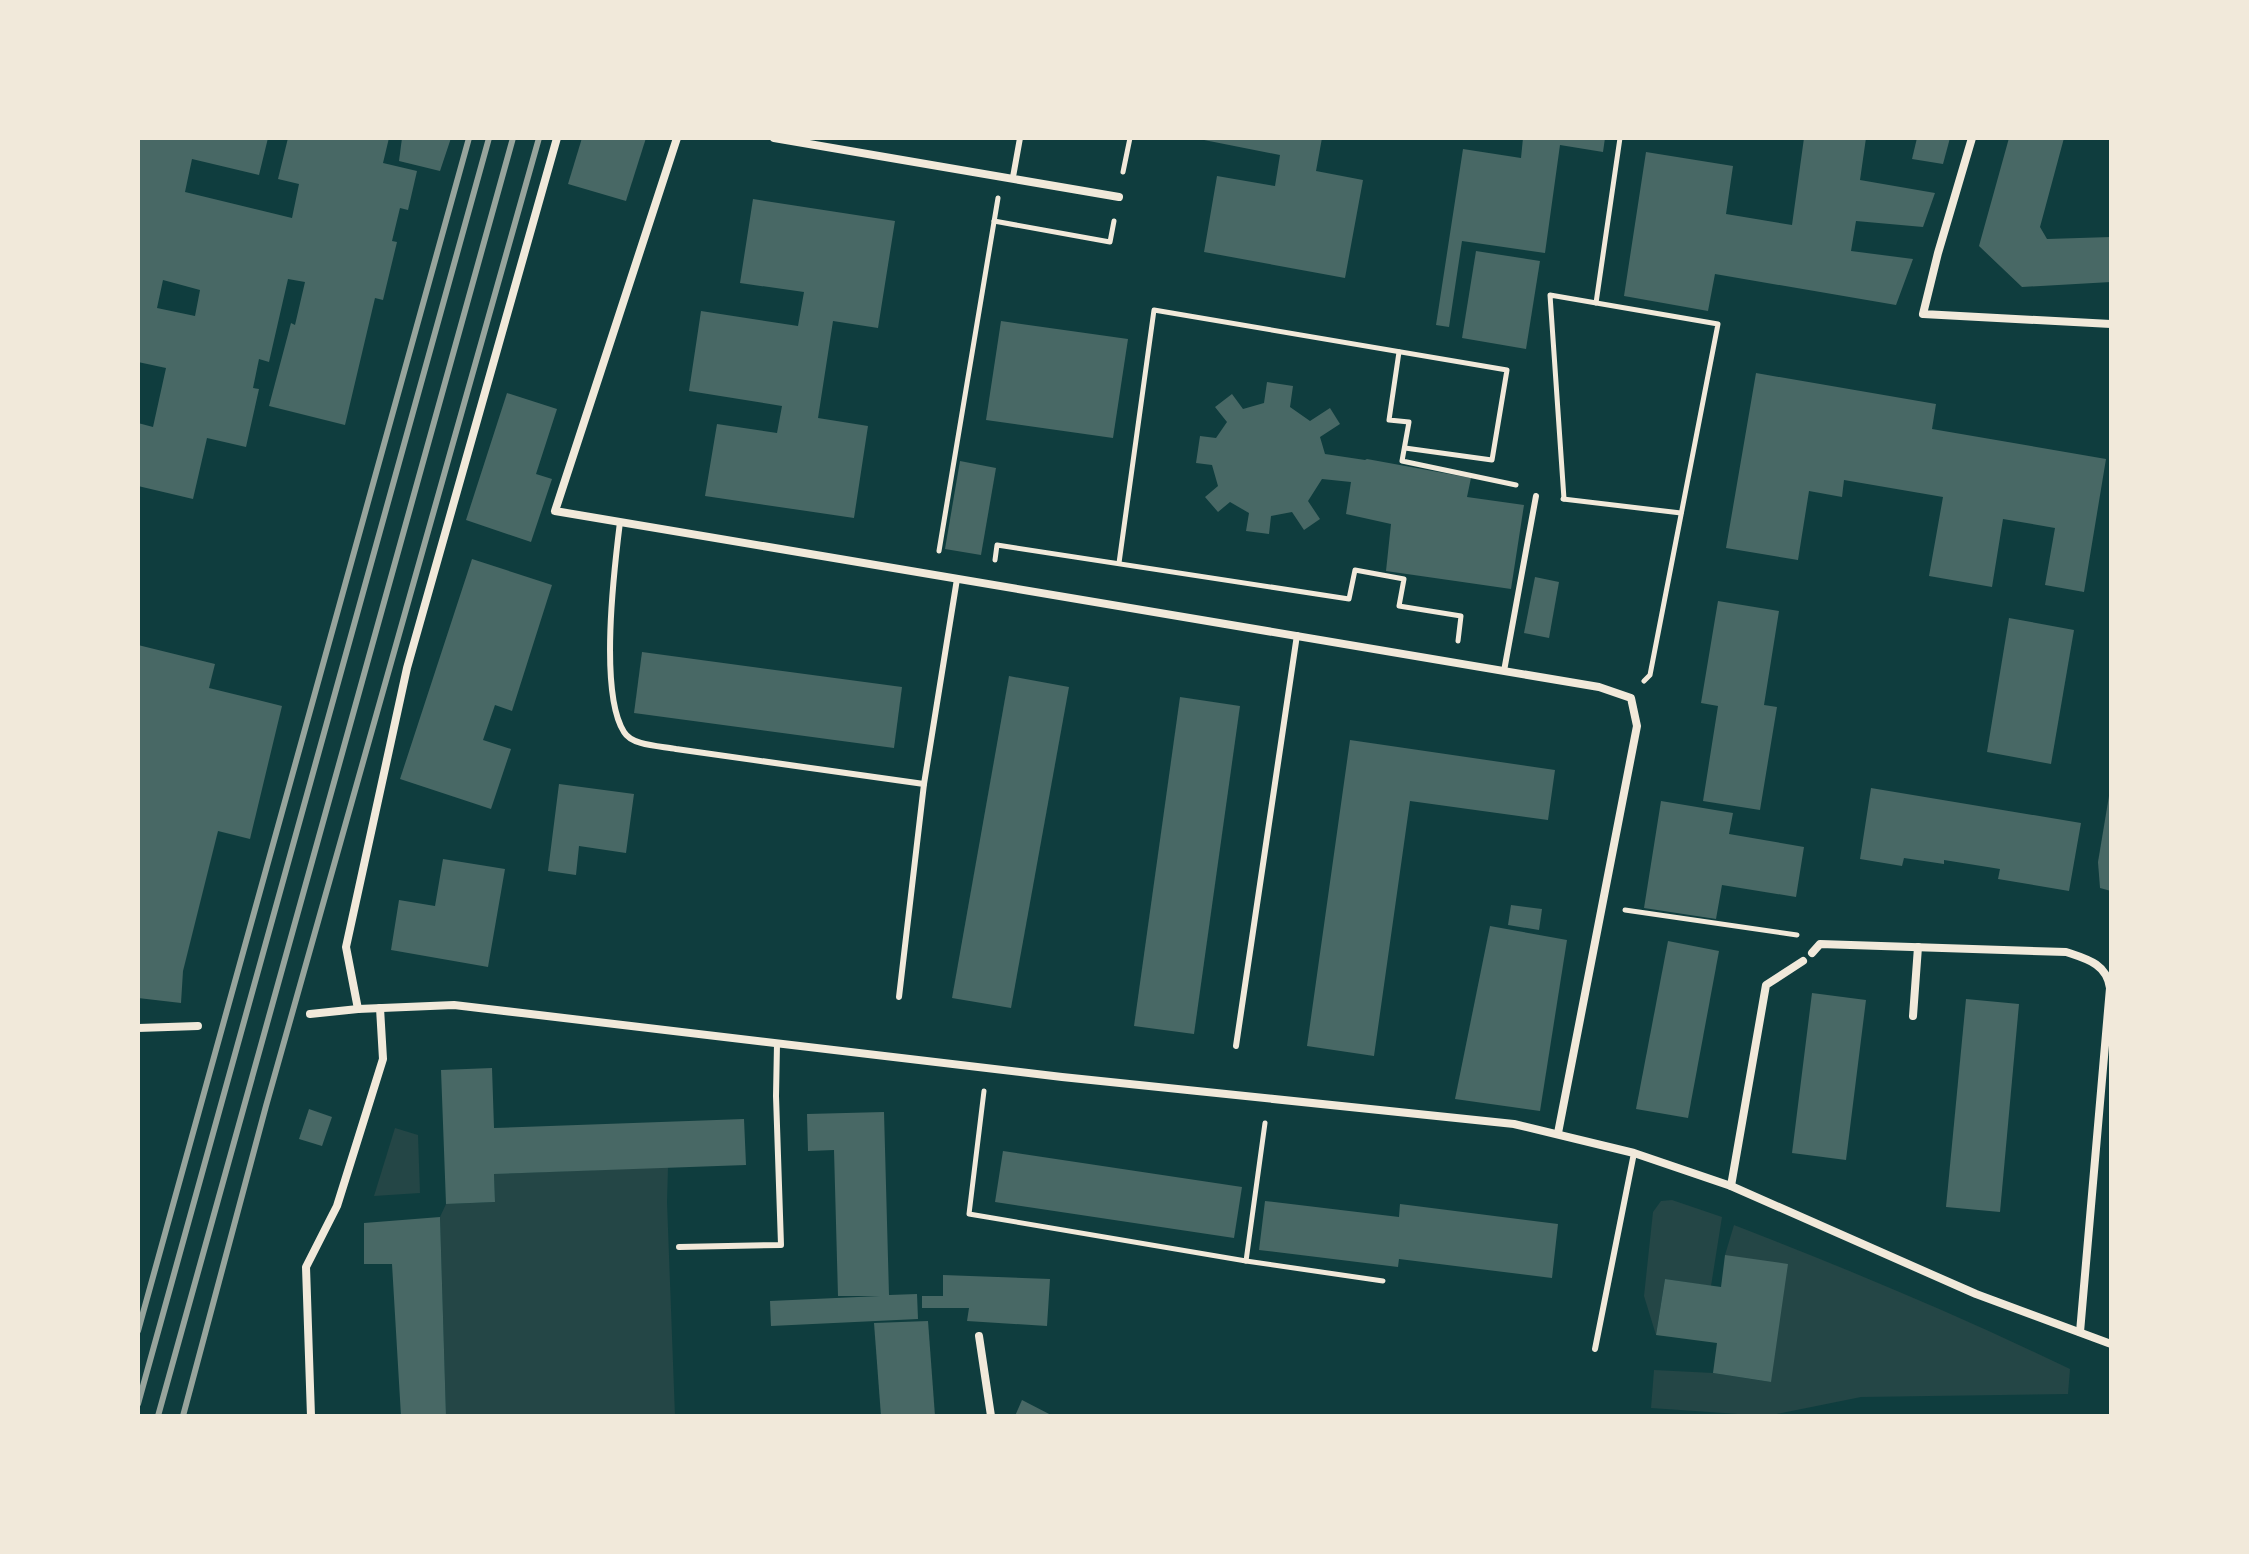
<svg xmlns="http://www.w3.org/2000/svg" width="2249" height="1554" font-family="Karla,sans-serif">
<rect width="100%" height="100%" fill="#0f3d3e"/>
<g fill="#244646">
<polygon points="395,1128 418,1135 420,1193 374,1196"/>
<polygon points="668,1167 667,1202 675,1416 446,1416 440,1217 446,1204 495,1202 494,1174"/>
<polygon points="1672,1200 1722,1217 1711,1286 1665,1279 1656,1335 1644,1296 1653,1212 1661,1201"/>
<path d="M1734 1225C1848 1269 1960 1316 2070 1369L2068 1394 1861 1397 1767 1416 1651 1408 1654 1370 1713 1373 1771 1382 1725 1255Z"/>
</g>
<g fill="#486865" fill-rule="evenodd">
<path d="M138 138H268L259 175 192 159 185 192 292 218 299 184 278 179 288 138H389L383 163 417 171 408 210 400 208 392 241 397 242 383 300 375 298 345 425 269 406 291 323 295 325 305 282 288 279 269 362 259 359 253 388 259 389 246 447 207 438 193 499 138 486V423L153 427 166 368 138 362ZM163 280 200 290 195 316 157 308Z"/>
<polygon points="402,138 451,138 440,171 399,161"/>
<polygon points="582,138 646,138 626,201 568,184"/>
<polygon points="1194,138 1322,138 1316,171 1363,180 1345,278 1204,252 1217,176 1275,186 1280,155"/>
<polygon points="1523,138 1605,138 1603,152 1560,145 1545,253 1462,241 1449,327 1436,325 1463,149 1521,158"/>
<polygon points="1804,138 1866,138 1860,180 1935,193 1923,227 1856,221 1851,251 1913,259 1896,305 1715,274 1708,311 1624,296 1646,152 1733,166 1726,214 1792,225"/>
<polygon points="1917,138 1950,138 1943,164 1912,159"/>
<polygon points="2009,138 2064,138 2040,227 2047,239 2111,237 2111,282 2022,287 1979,246"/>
<polygon points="753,199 895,221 878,328 833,321 818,418 868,426 854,518 705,496 717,424 777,433 782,406 689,391 701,311 798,326 804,292 740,283"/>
<polygon points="1476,251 1540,261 1526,349 1462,338"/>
<polygon points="1001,321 1128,339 1113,438 986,420"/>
<polygon points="1756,373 1936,404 1932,429 2106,459 2084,592 2045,585 2055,528 2003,519 1992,587 1929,576 1943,497 1844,480 1842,497 1809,491 1798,560 1726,548"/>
<polygon points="1267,382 1293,386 1290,407 1310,421 1330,408 1340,424 1320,437 1325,454 1365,460 1367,459 1471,478 1467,497 1524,505 1511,589 1386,571 1391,524 1346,514 1351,482 1322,479 1308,501 1320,519 1304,530 1292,512 1271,516 1269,534 1246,531 1249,513 1230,502 1218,512 1205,497 1218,486 1212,465 1196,463 1200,436 1216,438 1227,422 1215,407 1232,394 1243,409 1264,403"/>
<polygon points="507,393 557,409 536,474 552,479 531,542 466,520"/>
<polygon points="960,461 996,468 981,555 945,549"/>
<polygon points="472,559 552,585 512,711 495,705 483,740 511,749 491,809 400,779"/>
<polygon points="1535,577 1559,582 1549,638 1524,633"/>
<polygon points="1718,601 1779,611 1764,705 1777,707 1760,810 1703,801 1718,706 1701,703"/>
<polygon points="2009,618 2074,630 2051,764 1987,752"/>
<polygon points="138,645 215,664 209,688 282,706 250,839 218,831 183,971 181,1003 138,998"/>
<polygon points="642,652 902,687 894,748 634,713"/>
<polygon points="1009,676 1069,687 1011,1008 952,998"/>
<polygon points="1180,697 1240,706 1194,1034 1134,1026"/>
<polygon points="1350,740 1555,770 1548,820 1410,801 1374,1056 1307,1046"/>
<polygon points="559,784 634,794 626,853 579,846 576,875 548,871"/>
<polygon points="1871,788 2081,823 2069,891 1998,879 2000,869 1944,860 1944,864 1904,858 1902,866 1860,859"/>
<polygon points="2109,796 2111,796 2111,891 2100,888 2098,862"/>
<polygon points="1661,801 1733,813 1729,834 1804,847 1796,897 1722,885 1716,919 1644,908"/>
<polygon points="443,859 505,869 488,967 391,950 399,900 435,906"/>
<polygon points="1511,905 1542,909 1539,930 1508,925"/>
<polygon points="1490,926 1567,940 1540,1111 1455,1099"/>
<polygon points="1668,941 1719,951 1688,1118 1636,1109"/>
<polygon points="1812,993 1866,1000 1846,1160 1792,1153"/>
<polygon points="1966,999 2019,1004 2000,1212 1946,1207"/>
<polygon points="492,1068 494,1128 744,1119 746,1165 494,1174 495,1202 446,1204 441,1070"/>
<polygon points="309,1109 332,1117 322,1146 299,1139"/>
<polygon points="884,1112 889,1295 917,1294 918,1319 771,1326 770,1301 880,1296 838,1296 834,1150 808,1151 807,1114"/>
<polygon points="1003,1151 1242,1187 1234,1238 995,1202"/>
<polygon points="1265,1201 1399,1217 1400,1204 1558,1224 1552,1278 1399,1259 1398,1267 1259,1250"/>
<polygon points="440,1217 446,1416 401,1416 392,1264 364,1264 364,1223"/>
<polygon points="1725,1255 1788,1264 1771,1382 1713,1373 1717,1343 1656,1335 1665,1279 1721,1287"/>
<polygon points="943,1275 1050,1279 1047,1326 967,1321 969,1308 922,1308 922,1296 943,1296"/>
<polygon points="928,1321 935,1416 881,1416 874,1323"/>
<polygon points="1022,1400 1053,1416 1015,1416"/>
</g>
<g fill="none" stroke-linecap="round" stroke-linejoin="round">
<g stroke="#f1e9da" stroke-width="5">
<polyline points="1123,172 1130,138"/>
<polyline points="994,221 1110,242 1114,221"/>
<polyline points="1596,303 1620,138"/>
<polyline points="1399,352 1389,420 1409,422 1402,461 1516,485"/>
<polyline points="1563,499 1681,513"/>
<polyline points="1564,499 1550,295 1718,324 1650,675 1644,681"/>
<polyline points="939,551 998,198"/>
<polyline points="995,560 997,545 1349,599 1355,570 1404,579 1399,606 1461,616 1458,641"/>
<polyline points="1119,563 1154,310 1507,370 1492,460 1405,448"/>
<polyline points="1625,910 1797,935"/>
<polyline points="984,1091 969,1214 1246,1261 1383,1281"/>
<polyline points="1246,1261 1265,1123"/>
</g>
<g stroke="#f1e9da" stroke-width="6">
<polyline points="1013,177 1020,138"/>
<path d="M620 522C614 570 599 693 624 732 632 746 661 746 676 749L924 784"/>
<polyline points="1504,671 1536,496"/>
<polyline points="899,997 924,784 957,579"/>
<polyline points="1236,1046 1297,635"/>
<polyline points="679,1247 781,1245 776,1096 777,1044"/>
<polyline points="1595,1349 1634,1153"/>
</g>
<g stroke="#f1e9da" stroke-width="8">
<polyline points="677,138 555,511 1599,687 1631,698 1637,726 1558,1133"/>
<polyline points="774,138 1119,197"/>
<polyline points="1972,138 1938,253 1923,314 2111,324"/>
<path d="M1812 953 1820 944 2066 952C2087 959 2107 964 2110 988L2080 1332"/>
<polyline points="358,1009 346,947 407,668 557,138"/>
<polyline points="310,1014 358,1009 454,1005 1062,1077 1514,1124 1634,1153 1731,1186 1976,1294 2111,1344"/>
<polyline points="1913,1016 1918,947"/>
<polyline points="138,1028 198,1026"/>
<polyline points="1731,1186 1766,985 1803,961"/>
<polyline points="979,1336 991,1416"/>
<polyline points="311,1416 306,1267 337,1206 383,1059 380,1008"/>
</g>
<g stroke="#97a49c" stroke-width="6">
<polyline points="138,1331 469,138"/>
<polyline points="138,1404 489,138"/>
<polyline points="158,1416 513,138"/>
<polyline points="183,1416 266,1106 539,138"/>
</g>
</g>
<rect width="2249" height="1554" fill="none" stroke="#f1e9da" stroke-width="280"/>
</svg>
